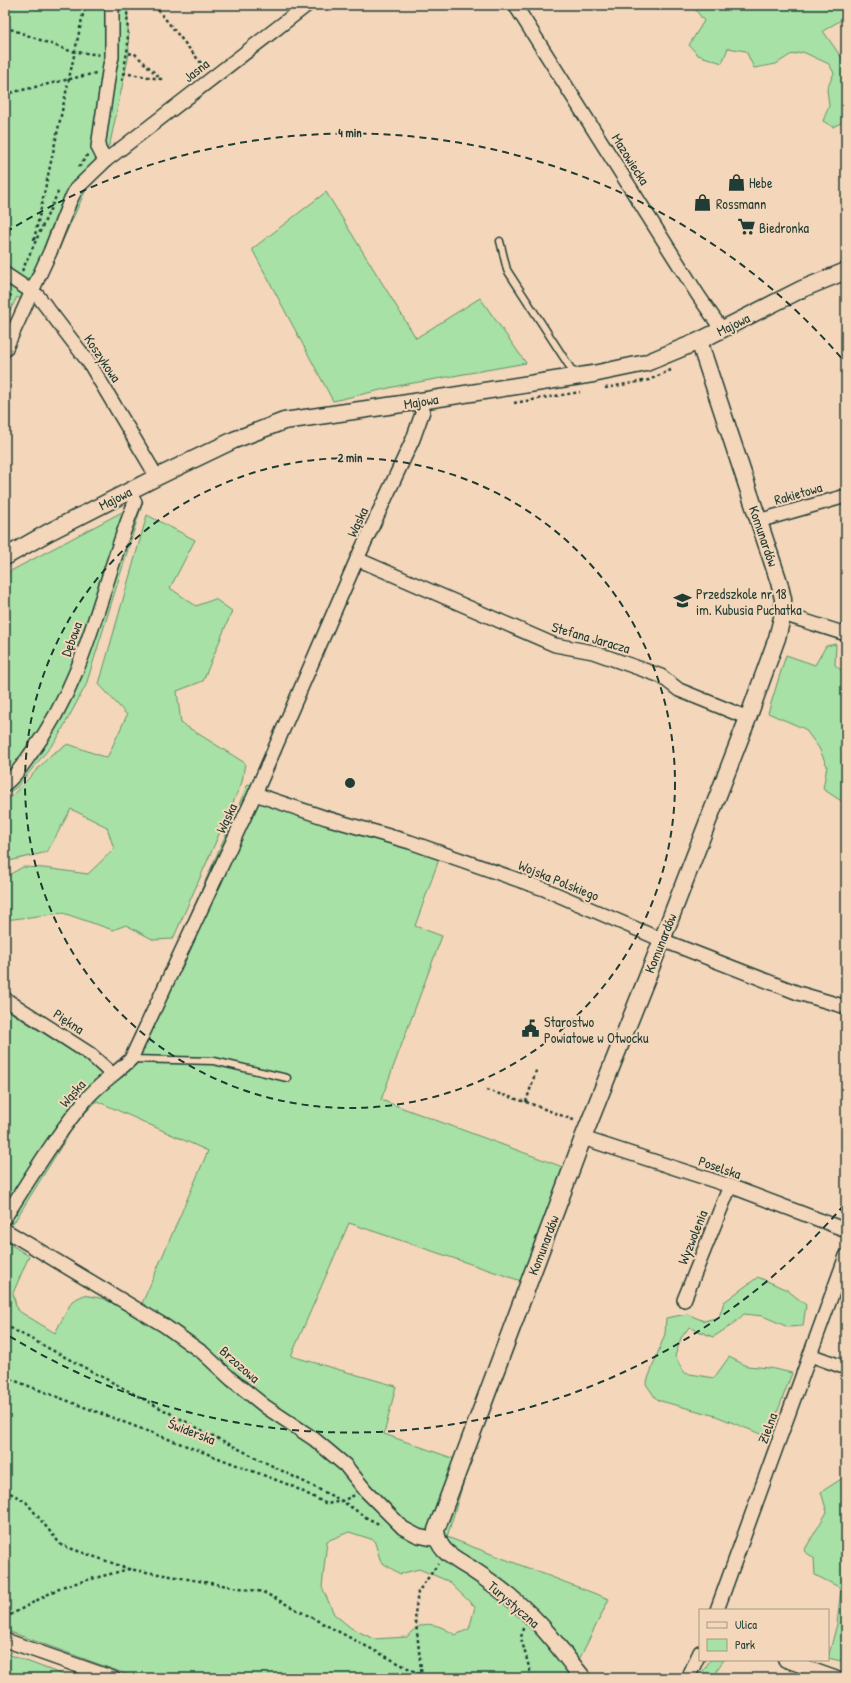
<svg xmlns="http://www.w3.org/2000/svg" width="851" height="1683" font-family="'Patrick Hand',sans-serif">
<rect width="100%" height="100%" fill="#f4d6ba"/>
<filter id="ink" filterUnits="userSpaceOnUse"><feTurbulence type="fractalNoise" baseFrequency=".025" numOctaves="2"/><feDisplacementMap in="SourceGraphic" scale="8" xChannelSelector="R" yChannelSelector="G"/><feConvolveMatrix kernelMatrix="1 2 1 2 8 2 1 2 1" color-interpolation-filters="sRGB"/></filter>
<g filter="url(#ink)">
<g fill="#a7e1a6" stroke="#638f6d" fill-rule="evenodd">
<polygon points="5,5 127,5 129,54 110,143 95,170 33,305 17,297 5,320"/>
<polygon points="692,5 846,5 846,17 823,31 846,64 846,120 833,127 823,121 829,106 827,89 834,73 829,64 803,52 790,55 776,64 754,68 746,51 728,48 722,63 698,55 689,45 704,21"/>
<polygon points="326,192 416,338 480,298 526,363 402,385 333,401 252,249"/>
<polygon points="143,501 86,685 57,739 17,787 5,795 5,574"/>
<polygon points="147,515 195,540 170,588 196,606 215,599 232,611 203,681 177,691 181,723 245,763 242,782 173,939 154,940 126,925 113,930 63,913 5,920 5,877 23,867 44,868 88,874 114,849 107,827 71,809 47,852 5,862 5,803 52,754 68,744 107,758 127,715 99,684"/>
<polygon points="836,644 835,665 846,674 846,804 823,789 827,766 819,748 805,729 768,713 786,655 815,665 826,646"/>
<path d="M248 784 443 848 415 926 442 936 381 1100 571 1170 533 1285 349 1223 291 1356 396 1386 384 1434 469 1464 447 1537 609 1599 575 1668 582 1678H137L5 1630V1241L29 1256 13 1293 17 1310 55 1333 72 1301 84 1295 141 1306 208 1151 97 1101 77 1121 13 1224 5 1216V1009L90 1063 124 1066ZM349 1532 374 1540 381 1562 400 1574 419 1569 448 1581 475 1607 469 1629 455 1635C437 1623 421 1618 407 1637L374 1639 351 1628 334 1614 322 1587 327 1541Z"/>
<polygon points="758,1277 787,1290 806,1305 803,1326 788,1327 763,1316 744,1314 732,1325 713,1337 689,1327 681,1338 675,1356 684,1373 714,1378 729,1357 747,1366 770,1368 792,1373 768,1437 716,1416 657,1400 646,1384 665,1334 666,1318 687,1314 704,1321 719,1317 724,1302"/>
<polygon points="846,1476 846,1652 841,1661 828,1658 837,1624 841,1588 815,1575 814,1558 804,1551 827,1512 821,1492"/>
<polygon points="5,1653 69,1677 68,1678 5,1678"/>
<polygon points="710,1660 724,1660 718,1668 716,1678 699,1678"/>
</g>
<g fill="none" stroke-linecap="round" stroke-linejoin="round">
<defs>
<g id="service">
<polyline points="500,241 507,270 575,375"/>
<polyline points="131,1059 214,1061 287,1078"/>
</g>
<g id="minor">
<polyline points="515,5 698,295 722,330"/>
<polyline points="105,161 98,147 110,65 112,57 112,5"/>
<polyline points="5,274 38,296 90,364 157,477"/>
<polyline points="5,350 50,252 70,201 76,189 105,161 307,5"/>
<polyline points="758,521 846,496"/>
<polyline points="357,559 555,645 593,652 661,676 679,690 748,718"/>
<polyline points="783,614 846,634"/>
<path d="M5 784C16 776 24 763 32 752 88 676 100 587 135 502L129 491"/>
<polyline points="255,794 326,818 410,842 544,889 662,940 798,993 846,1007"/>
<polyline points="5,999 90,1054 112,1074"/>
<polyline points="583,1138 730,1186 846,1230"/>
<path d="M5 1217C32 1176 57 1133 89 1096 102 1082 118 1072 131 1059L255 794 357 559 413 439 423 411 422 401"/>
<polyline points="5,1230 165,1326 203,1353 231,1379 266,1407 314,1439 345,1465 366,1491 403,1528 418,1536 437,1540"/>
<polyline points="684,1300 730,1186"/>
<polyline points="810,1355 846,1368"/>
<polyline points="717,1610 846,1256"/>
<polyline points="5,1640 113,1678"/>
<polyline points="785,1660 836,1678"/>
<polyline points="688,1678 700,1652"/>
</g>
<g id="tertiary">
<polyline points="5,557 49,532 157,477 234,440 284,421 395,405 593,374 646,363 699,341 802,289 846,271"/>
<path d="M583 1678C569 1661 556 1642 541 1626 520 1603 496 1585 470 1568 453 1557 438 1552 436 1530L583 1138 662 940 748 718 777 638 783 614V599L779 582 699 341"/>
</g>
</defs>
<use href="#service" stroke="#1f3d34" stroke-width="9"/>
<use href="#minor" stroke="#1f3d34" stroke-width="16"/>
<use href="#tertiary" stroke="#1f3d34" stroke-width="19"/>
<g stroke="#1f3d34" stroke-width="2.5" stroke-dasharray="3 3" stroke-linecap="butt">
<polyline points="154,5 205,68"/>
<polyline points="5,27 70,51 101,55"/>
<polyline points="123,73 161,79 134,53 127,54"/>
<polyline points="122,81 128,46 127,5"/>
<polyline points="5,94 96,73"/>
<polyline points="79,167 88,154"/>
<polyline points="34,240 85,5"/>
<polyline points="22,271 59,190"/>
<polyline points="5,308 11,294"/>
<polyline points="605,388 649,380 671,370"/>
<polyline points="514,403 580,392"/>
<polyline points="486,1090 526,1102 576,1121"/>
<polyline points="526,1102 537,1068"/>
<polyline points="5,1325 207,1433 342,1501 367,1518 381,1525"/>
<polyline points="5,1377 292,1486 327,1504 342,1501 355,1495"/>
<polyline points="5,1490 26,1502 61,1545 129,1569 263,1592 421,1675"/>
<polyline points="5,1618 61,1587 129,1569"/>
<polyline points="523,1628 521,1638 532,1678"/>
<polyline points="422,1678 415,1614 418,1592 438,1564"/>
</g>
<use href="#service" stroke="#f4d6ba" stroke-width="6"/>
<use href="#minor" stroke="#f4d6ba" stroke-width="13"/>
<use href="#tertiary" stroke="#f4d6ba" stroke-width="16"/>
</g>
</g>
<g fill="none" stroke="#1f3d34" stroke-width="2" stroke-dasharray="7 5">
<circle cx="350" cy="783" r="325"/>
<path d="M844 1205A650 650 0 0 1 6 1334M6 232A650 650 0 0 1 844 361"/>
</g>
<defs>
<symbol id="shop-bare" viewBox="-9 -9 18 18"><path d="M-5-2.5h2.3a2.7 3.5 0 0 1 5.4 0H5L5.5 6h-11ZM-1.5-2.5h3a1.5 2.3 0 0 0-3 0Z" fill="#1f3d34" stroke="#f4d6ba" stroke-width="2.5" paint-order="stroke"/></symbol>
<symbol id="supermarket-bare" viewBox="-9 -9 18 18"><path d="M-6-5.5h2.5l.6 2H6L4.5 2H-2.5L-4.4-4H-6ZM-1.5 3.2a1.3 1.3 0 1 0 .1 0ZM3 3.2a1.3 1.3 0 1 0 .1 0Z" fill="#1f3d34" stroke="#f4d6ba" stroke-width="2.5" paint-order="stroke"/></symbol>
<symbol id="school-bare" viewBox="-9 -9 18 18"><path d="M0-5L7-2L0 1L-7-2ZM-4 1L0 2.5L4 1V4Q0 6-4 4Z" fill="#1f3d34" stroke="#f4d6ba" stroke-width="2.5" paint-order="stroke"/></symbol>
<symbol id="civic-bare" viewBox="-9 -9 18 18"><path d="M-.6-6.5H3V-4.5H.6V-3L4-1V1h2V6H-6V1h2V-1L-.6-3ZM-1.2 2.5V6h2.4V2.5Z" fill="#1f3d34" stroke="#f4d6ba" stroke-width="2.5" paint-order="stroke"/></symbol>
</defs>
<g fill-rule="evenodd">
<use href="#shop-bare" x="724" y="170" width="25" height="25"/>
<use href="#shop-bare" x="690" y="190" width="25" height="25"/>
<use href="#supermarket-bare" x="734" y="214" width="25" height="25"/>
<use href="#school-bare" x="670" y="588" width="25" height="25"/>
<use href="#civic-bare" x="518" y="1016" width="25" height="25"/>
</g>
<g text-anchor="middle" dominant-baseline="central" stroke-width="4" stroke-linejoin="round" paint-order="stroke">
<g font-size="14" fill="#1f3d34" stroke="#f4d6ba">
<text transform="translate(196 70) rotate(-38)">Jasna</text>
<text transform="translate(631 159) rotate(58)">Mazowiecka</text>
<text transform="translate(733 324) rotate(-26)">Majowa</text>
<text transform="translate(103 358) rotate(56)">Koszykowa</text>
<text transform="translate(421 401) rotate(-9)">Majowa</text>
<text transform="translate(798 493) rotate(-16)">Rakietowa</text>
<text transform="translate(115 498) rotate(-27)">Majowa</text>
<text transform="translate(357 522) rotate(-65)">Wąska</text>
<text transform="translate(764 536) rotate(71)">Komunardów</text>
<text transform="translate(591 637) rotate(16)">Stefana Jaracza</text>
<text transform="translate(71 639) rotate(-70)">Dębowa</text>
<text transform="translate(226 818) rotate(-65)">Wąska</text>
<text transform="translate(559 880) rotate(22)">Wojska Polskiego</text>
<text transform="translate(660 943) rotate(-68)">Komunardów</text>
<text transform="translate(69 1021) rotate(33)">Piękna</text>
<text transform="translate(72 1093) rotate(-49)">Wąska</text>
<text transform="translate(720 1167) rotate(19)">Poselska</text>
<text transform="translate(692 1237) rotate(-68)">Wyzwolenia</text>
<text transform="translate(543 1245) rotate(-69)">Komunardów</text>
<text transform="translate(240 1364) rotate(41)">Brzozowa</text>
<text transform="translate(767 1428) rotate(-70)">Zielna</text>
<text transform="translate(192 1431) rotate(21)">Świderska</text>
<text transform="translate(514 1604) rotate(41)">Turystyczna</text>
</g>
<g font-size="14" fill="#1f3d34" stroke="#f4d6ba" text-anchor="start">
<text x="749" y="182">Hebe</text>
<text x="716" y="203">Rossmann</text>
<text x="759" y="227">Biedronka</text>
<text x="696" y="593">Przedszkole nr 18<tspan x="696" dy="16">im. Kubusia Puchatka</tspan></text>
<text x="544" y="1021">Starostwo<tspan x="544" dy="16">Powiatowe w Otwocku</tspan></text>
</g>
</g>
<circle cx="350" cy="783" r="6" fill="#1f3d34" stroke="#f4d6ba" stroke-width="2"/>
<g font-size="12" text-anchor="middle" font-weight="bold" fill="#1f3d34" stroke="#f4d6ba" stroke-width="4" stroke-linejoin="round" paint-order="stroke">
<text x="350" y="137">4 min</text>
<text x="350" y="462">2 min</text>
</g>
<rect width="851" height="1683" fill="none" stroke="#f4d6ba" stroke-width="20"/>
<rect x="10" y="10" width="831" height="1663" fill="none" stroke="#1f3d34" stroke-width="1.5" filter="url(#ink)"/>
<rect x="699" y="1609" width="130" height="52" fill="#f4d6ba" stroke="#9f9984"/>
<rect x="707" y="1622" width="20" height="6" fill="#f4d6ba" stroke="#9f9984"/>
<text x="735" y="1629" font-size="12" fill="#1f3d34">Ulica</text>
<rect x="707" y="1639" width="20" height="12" fill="#a7e1a6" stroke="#9f9984"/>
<text x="735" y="1649" font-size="12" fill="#1f3d34">Park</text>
</svg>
